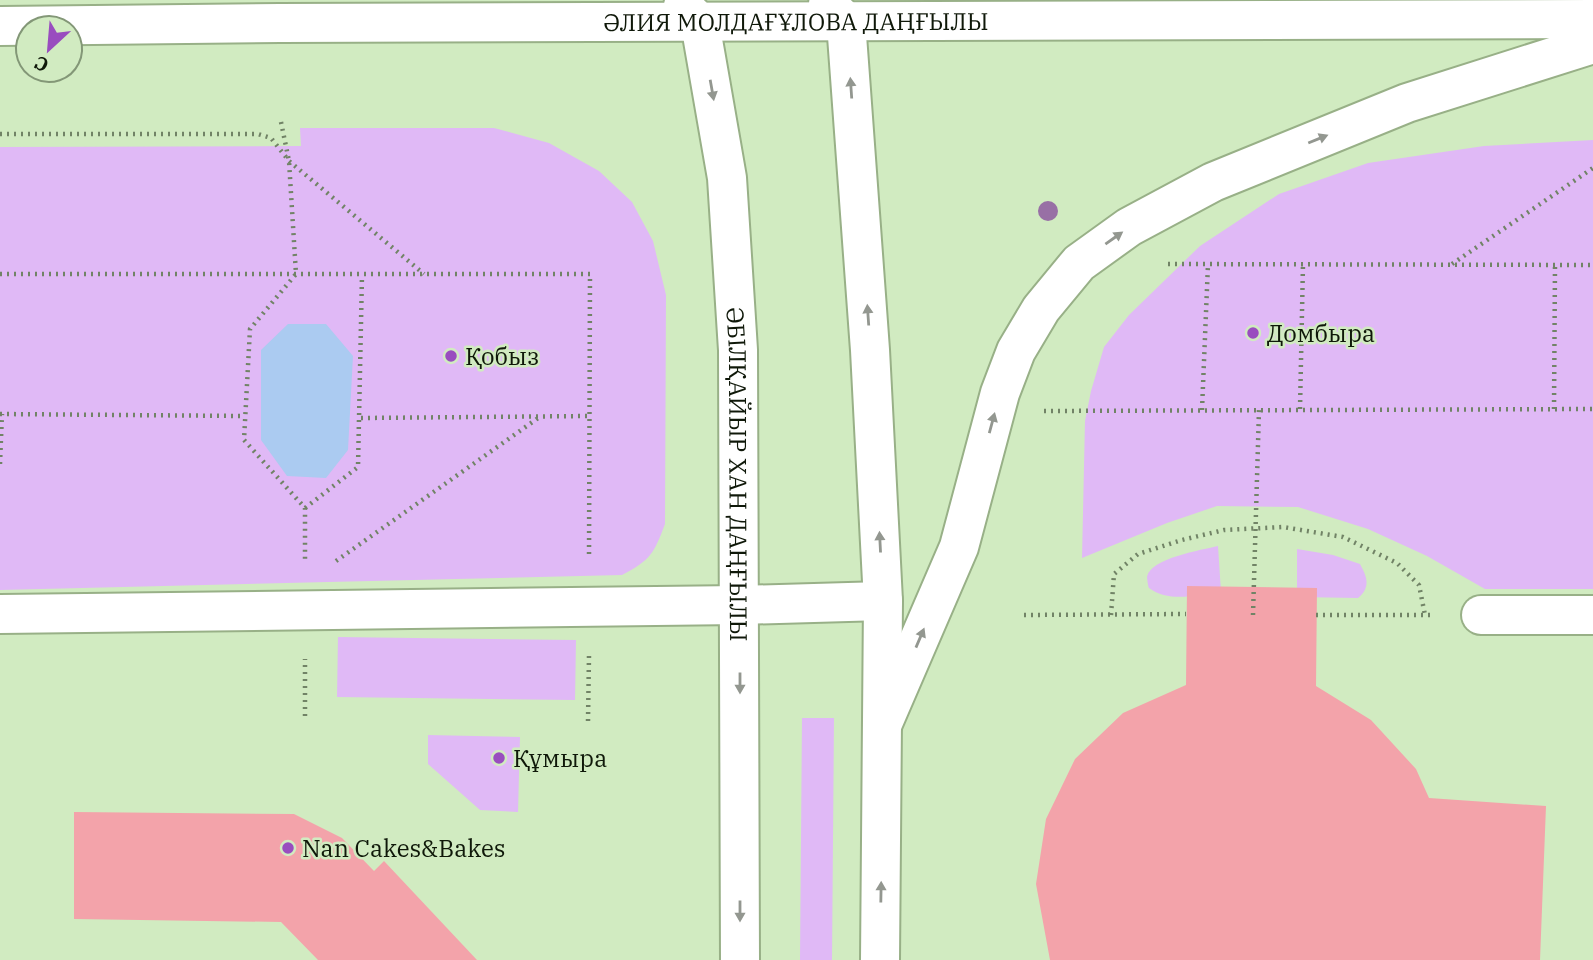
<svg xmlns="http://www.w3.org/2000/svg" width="1593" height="960" font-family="'IBM Plex Serif',serif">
<rect width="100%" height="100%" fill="#d1ebc1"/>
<g fill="#e0b9f6">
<path d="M300 128H494L549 143 599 171 632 202 653 241 666 295 665 524C654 553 651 560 622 575L0 590V147L301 146Z"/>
<polygon points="1593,140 1593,589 1485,589 1427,556 1368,529 1298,507 1217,506 1167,523 1082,558 1085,421 1091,391 1104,347 1129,315 1200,246 1279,194 1368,163 1484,146"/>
<path d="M1218 546 1221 592C1197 595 1169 603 1149 588 1148 587 1147 577 1147 577 1150 558 1202 550 1218 546Z"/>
<path d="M1297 549 1333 555 1360 564C1367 577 1371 587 1358 598L1297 597Z"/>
<polygon points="338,637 576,640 575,700 337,697"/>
<polygon points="802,718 834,718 832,960 800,960"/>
<polygon points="428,735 520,737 518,812 480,810 428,764"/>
</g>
<polygon fill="#abcbf1" points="288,324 326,324 353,356 348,450 326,478 287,476 261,440 261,350"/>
<g fill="#f3a3aa">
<polygon points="1187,586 1317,588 1316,686 1371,720 1416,769 1429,798 1546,806 1540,960 1050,960 1036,884 1046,819 1075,759 1123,713 1186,685"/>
<polygon points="74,812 294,814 342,838 374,871 384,861 477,960 318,960 281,922 74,919"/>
</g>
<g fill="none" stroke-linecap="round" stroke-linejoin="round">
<defs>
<g id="minor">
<polyline points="0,614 740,605"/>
<polyline points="1481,615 1593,615"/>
</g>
<g id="major">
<polyline points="828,4 846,22 870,350 883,601 880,960"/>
<path id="s1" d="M683 6 700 23 727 178 738 350 740 960"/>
<path id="s2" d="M0 26 280 23 1593 19"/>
<polyline points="740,605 883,601"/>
<polyline points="883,723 959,547 1000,393 1016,351 1041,309 1079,263 1129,227 1213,182 1407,103 1593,44"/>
</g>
</defs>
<use href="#minor" stroke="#98b087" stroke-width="42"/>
<use href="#major" stroke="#98b087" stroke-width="42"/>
<g stroke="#718366" stroke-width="4.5" stroke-dasharray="2 5" stroke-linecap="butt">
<polyline points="281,122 289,161 296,274 250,329 244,440 305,508 305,563"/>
<polyline points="0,134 258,134 271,138 289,161 424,274"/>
<polyline points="1168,264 1593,265"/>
<polyline points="1452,264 1593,168"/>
<polyline points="0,274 590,274 589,559"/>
<polyline points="1300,409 1303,264"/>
<polyline points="1554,409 1555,265"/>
<polyline points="1202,410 1208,264"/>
<polyline points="1044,411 1593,409"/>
<polyline points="0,414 245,416"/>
<polyline points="361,418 591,416"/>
<polyline points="0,464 2,414"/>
<polyline points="305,508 358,467 362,275"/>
<polyline points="336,561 541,416"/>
<polyline points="1024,615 1186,614"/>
<polyline points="1111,615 1114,574 1138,554 1182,540 1224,530 1283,527 1343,537 1397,563 1419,585 1425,615"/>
<polyline points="1253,615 1259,410"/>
<polyline points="1316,615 1435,615"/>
<polyline points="305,716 305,659"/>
<polyline points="588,721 589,655"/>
</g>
<use href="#minor" stroke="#fff" stroke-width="38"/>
<use href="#major" stroke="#fff" stroke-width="38"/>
</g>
<circle fill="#9870a5" cx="1048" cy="211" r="10"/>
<defs><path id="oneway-solid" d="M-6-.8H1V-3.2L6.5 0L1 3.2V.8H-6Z" transform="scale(1.75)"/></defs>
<g fill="#939790">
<use href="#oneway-solid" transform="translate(851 88) rotate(-94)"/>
<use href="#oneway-solid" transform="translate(712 90) rotate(80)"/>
<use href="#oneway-solid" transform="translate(1318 139) rotate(-22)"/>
<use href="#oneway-solid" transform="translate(1114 238) rotate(-35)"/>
<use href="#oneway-solid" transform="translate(868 315) rotate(-94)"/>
<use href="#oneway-solid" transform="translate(992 423) rotate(-75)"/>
<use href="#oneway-solid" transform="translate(880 542) rotate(-93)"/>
<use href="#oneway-solid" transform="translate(920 638) rotate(-67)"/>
<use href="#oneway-solid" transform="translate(740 683) rotate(90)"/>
<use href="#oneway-solid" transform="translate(881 892) rotate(-89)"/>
<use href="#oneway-solid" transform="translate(740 911) rotate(90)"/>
</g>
<g fill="#994dbf" stroke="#d1ebc1" stroke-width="2.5">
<circle cx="1253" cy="333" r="7"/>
<circle cx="451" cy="356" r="7"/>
<circle cx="499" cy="758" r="7"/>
<circle cx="288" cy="848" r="7"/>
</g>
<g text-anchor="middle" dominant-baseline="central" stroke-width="5" stroke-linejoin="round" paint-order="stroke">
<g font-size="24" fill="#0f1809" stroke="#d1ebc1">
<text stroke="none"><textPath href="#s2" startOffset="796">ӘЛИЯ МОЛДАҒҰЛОВА ДАҢҒЫЛЫ</textPath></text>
<text stroke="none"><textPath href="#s1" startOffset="478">ӘБІЛҚАЙЫР ХАН ДАҢҒЫЛЫ</textPath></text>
</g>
<g font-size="24" fill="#0f1809" stroke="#d1ebc1" text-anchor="start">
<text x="1267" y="333">Домбыра</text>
<text x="465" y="356">Қобыз</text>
<text x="513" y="758">Құмыра</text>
<text x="302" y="848">Nan Cakes&amp;Bakes</text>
</g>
</g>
<g transform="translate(49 49) rotate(206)"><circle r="33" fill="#d1ebc1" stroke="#839777" stroke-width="2"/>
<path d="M0-5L12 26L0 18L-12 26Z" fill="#994dbf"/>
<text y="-10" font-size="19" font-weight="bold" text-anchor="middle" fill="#0f1809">С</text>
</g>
</svg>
